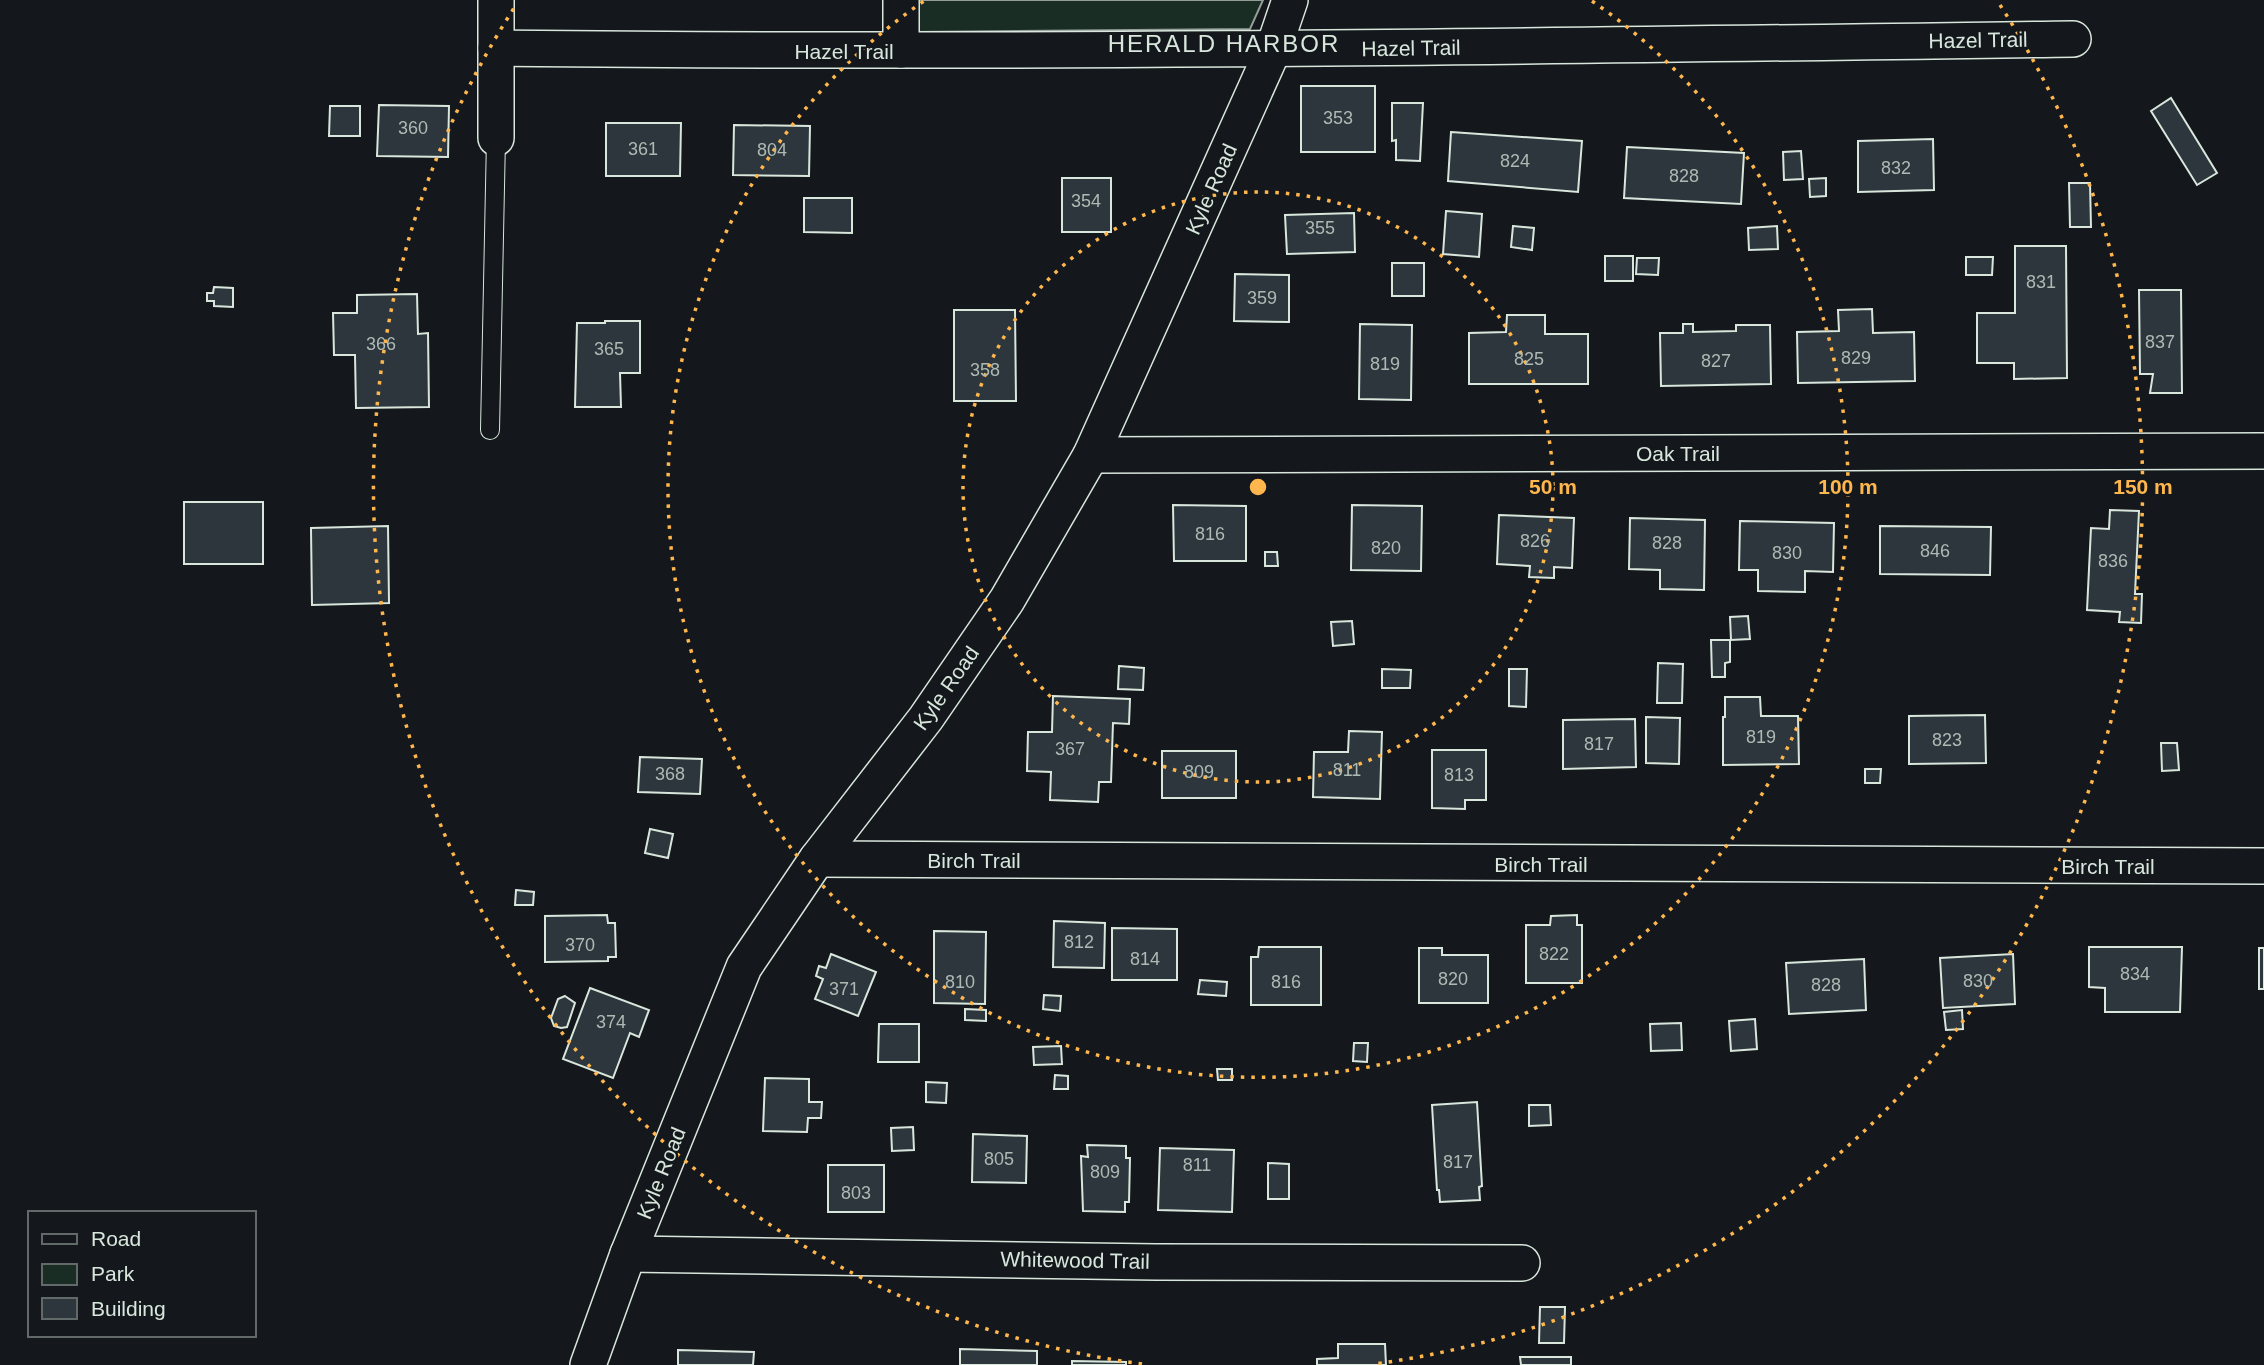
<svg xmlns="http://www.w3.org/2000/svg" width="2264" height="1365" font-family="Arial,sans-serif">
<rect width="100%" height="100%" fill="#14181c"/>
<polygon fill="#1a2d24" stroke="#939e99" stroke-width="2" points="918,0 1263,0 1250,29 918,32"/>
<g fill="#2c363c" stroke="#d8e6dc" stroke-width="2">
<rect x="1301" y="86" width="74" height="66"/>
<polygon points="2171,98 2217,173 2197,185 2151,111"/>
<polygon points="1392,103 1423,103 1420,161 1396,160 1396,140 1392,141"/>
<polygon points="379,105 449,106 448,157 377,156"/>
<polygon points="330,106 360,106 360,136 329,136"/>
<polygon points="606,123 681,123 680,176 606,176"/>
<polygon points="734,125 810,126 809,176 733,175"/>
<polygon points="1451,132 1582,141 1578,192 1448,181"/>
<polygon points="1933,139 1934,190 1858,192 1858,141"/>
<polygon points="1627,147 1744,153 1741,204 1624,198"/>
<polygon points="1801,151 1803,179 1784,180 1783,152"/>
<rect x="1062" y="178" width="49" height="54"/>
<polygon points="1826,178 1826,196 1810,197 1809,179"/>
<polygon points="2069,183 2090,183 2091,227 2070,227"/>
<polygon points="804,198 852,198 852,233 804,232"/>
<polygon points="1446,211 1482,214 1479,257 1443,254"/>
<polygon points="1354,213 1355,252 1287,254 1285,215"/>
<polygon points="1513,226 1534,228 1532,250 1511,247"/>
<polygon points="1777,226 1778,249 1749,250 1748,228"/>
<polygon points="2015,246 2066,246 2067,378 2014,379 2014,363 1977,363 1977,313 2015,313"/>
<rect x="1605" y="256" width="28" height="25"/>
<polygon points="1966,257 1993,257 1992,275 1966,275"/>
<polygon points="1637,258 1659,258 1658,275 1636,274"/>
<rect x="1392" y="263" width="32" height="33"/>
<polygon points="1235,274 1289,275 1289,322 1234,321"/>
<polygon points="214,287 233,288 233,307 214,306 214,301 207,301 207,293 213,293"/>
<polygon points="2139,290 2181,290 2182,393 2150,393 2153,374 2140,374"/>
<polygon points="417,294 418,334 428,333 429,407 356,408 355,355 334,355 333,313 357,313 357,295"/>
<polygon points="1872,309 1873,333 1914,332 1915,381 1798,383 1797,332 1839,331 1838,310"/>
<polygon points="954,310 1015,310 1016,401 954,401"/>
<polygon points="1507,315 1545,315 1545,334 1588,334 1588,384 1469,384 1469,333 1506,332"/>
<polygon points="605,321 640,321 640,373 620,373 621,407 575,407 577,323 605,323"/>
<polygon points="1360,324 1412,325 1411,400 1359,399"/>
<polygon points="1683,324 1693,324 1693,332 1736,331 1736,325 1770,325 1771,384 1661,386 1660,333 1683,333"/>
<rect x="184" y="502" width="79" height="62"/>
<polygon points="1173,505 1246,506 1246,561 1174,561"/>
<polygon points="1352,505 1422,506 1421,571 1351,570"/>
<polygon points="2110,510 2139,511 2135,594 2142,594 2141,623 2119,622 2120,612 2087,610 2091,528 2109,529"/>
<polygon points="1499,515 1574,518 1572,568 1554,567 1554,578 1529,577 1530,566 1497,564"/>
<polygon points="1630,518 1705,520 1704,590 1660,589 1660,570 1629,569"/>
<polygon points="1740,521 1834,523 1833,572 1805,571 1805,592 1758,591 1758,570 1739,570"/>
<polygon points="388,526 389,603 312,605 311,528"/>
<polygon points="1880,526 1991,527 1990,575 1880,574"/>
<polygon points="1265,552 1277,552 1278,566 1265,566"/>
<polygon points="1748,616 1750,639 1731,640 1730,617"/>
<polygon points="1352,621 1354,644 1333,646 1331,622"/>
<polygon points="1711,640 1730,640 1730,662 1725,663 1725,677 1712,677"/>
<polygon points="1658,663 1683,664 1682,703 1657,703"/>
<polygon points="1119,666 1144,668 1143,690 1118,689"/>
<polygon points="1382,669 1411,670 1410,688 1382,688"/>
<polygon points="1509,669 1527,669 1526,707 1509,706"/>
<polygon points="1053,696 1130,699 1129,724 1113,723 1111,782 1099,782 1098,802 1050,800 1051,772 1027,771 1028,732 1052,732"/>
<polygon points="1725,697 1760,697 1761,716 1798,716 1799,764 1723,765 1723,717 1725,717"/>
<polygon points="1985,715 1986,763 1909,764 1909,716"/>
<polygon points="1646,717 1680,718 1679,764 1646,763"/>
<polygon points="1635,719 1636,767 1563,769 1563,720"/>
<polygon points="1349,731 1382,732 1380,799 1313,797 1314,752 1348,752"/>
<polygon points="2161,743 2177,743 2179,770 2162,771"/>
<polygon points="1432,750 1486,750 1486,800 1465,800 1465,809 1432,808"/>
<rect x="1162" y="751" width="74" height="47"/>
<polygon points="640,757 702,759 700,794 638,792"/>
<polygon points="1865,769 1881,769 1880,783 1865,783"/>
<polygon points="650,829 673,834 668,858 645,853"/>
<polygon points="516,890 534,892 533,905 515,905"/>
<polygon points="607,915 608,923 615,923 616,957 608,957 608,961 545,962 545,916"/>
<polygon points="1577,915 1577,925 1582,925 1582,983 1526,983 1526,925 1550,925 1551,916"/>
<polygon points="1054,921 1105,923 1104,968 1053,967"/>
<polygon points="1112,928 1177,929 1177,980 1112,980"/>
<polygon points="934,931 986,932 985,1004 934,1003"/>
<polygon points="1259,947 1321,947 1321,1005 1251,1005 1251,957 1258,957"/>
<polygon points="2089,947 2182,947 2180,1012 2105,1012 2105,988 2089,987"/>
<polygon points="1419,948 1442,948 1442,955 1488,955 1488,1003 1419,1003"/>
<rect x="2259" y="948" width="5" height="41"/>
<polygon points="831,954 876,972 858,1016 815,999 823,979 816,976 819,966 826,968"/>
<polygon points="2013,954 2015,1004 1943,1008 1940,958"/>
<polygon points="1864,959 1866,1010 1789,1014 1786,963"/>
<polygon points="1200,980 1227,982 1226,996 1198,994"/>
<polygon points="590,988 649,1010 639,1037 630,1033 613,1078 563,1059"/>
<polygon points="1044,995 1061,996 1060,1011 1043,1009"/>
<polygon points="565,996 575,1003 567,1027 561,1028 554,1026 551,1018 558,999"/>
<polygon points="965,1009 986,1010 986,1021 965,1020"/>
<polygon points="1962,1010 1963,1029 1946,1030 1944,1012"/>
<polygon points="1755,1019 1757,1049 1731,1051 1729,1021"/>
<polygon points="1681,1023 1682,1050 1651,1051 1650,1024"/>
<polygon points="879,1024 919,1024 919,1062 878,1062"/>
<polygon points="1354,1043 1368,1043 1367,1062 1353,1061"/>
<polygon points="1061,1046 1062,1064 1034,1065 1033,1047"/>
<polygon points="1217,1069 1232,1069 1232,1080 1218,1080"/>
<polygon points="1055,1075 1068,1076 1068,1089 1054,1089"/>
<polygon points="765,1078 809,1079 809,1102 822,1102 821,1118 808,1118 807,1132 763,1131"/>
<polygon points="926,1082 947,1083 946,1103 926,1102"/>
<polygon points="1477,1102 1482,1186 1479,1187 1480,1200 1440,1202 1439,1190 1437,1190 1432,1105"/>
<polygon points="1529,1105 1550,1105 1551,1125 1529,1126"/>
<polygon points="913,1127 914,1150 892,1151 891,1128"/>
<polygon points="973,1134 1027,1136 1026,1183 972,1182"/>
<polygon points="1087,1145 1126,1146 1126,1158 1130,1158 1129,1202 1125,1202 1125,1212 1083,1211 1081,1156 1088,1157"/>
<polygon points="1160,1148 1234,1150 1232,1212 1158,1210"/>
<polygon points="1268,1163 1289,1164 1289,1199 1268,1199"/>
<rect x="828" y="1165" width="56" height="47"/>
<polygon points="1540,1307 1565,1307 1564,1343 1539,1343"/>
<polygon points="1338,1344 1385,1344 1386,1365 1317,1365 1317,1359 1338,1358"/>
<polygon points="960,1349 1037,1351 1037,1365 960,1365"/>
<polygon points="678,1350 754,1352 753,1365 678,1365"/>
<polygon points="1520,1357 1571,1357 1571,1365 1521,1365"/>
<polygon points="1072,1361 1126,1362 1126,1365 1072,1365"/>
</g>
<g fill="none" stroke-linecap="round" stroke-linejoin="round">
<defs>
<polyline id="service" points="490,430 496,138"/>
<g id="minor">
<path d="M496 48C1022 54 1547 46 2073 39"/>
<polyline points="901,50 901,0"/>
<polyline points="496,138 496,0"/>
<polyline points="1091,455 2264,451"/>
<polyline points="817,859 2264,866"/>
<polyline points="628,1254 1156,1262 1522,1263"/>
<polyline points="588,1365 628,1254 744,967 817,859 926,718 1007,600 1091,455 1273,50 1290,0"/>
</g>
</defs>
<use href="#service" stroke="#d8e6dc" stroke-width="20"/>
<use href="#minor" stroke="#d8e6dc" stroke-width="38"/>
<use href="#service" stroke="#14181c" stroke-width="18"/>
<use href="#minor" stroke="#14181c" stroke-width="35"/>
</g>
<g fill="none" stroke="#ffb74d" stroke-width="3.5" stroke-dasharray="3.5 7">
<circle cx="1258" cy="487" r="295"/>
<path d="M1592 1A590 590 0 1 1 924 1"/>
<path d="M1142 1364A885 885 0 0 1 516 5M2000 5A885 885 0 0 1 1374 1364"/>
</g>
<g text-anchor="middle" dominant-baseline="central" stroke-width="5" stroke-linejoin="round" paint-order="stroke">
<g font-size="18" fill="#adbab4">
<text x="1338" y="118">353</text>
<text x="413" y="128">360</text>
<text x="643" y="149">361</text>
<text x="772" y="150">804</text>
<text x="1515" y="161">824</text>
<text x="1896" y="168">832</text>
<text x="1684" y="176">828</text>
<text x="1086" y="201">354</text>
<text x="1320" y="228">355</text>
<text x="2041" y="282">831</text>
<text x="1262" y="298">359</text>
<text x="2160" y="342">837</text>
<text x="381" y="344">366</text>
<text x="609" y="349">365</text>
<text x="1856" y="358">829</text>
<text x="1529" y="359">825</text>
<text x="1716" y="361">827</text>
<text x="1385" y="364">819</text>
<text x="985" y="370">358</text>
<text x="1210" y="534">816</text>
<text x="1535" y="541">826</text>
<text x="1667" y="543">828</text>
<text x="1386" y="548">820</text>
<text x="1935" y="551">846</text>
<text x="1787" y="553">830</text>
<text x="2113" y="561">836</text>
<text x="1761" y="737">819</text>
<text x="1947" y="740">823</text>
<text x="1599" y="744">817</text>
<text x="1070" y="749">367</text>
<text x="1347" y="770">811</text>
<text x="1199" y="772">809</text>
<text x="670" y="774">368</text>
<text x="1459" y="775">813</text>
<text x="1079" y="942">812</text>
<text x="580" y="945">370</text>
<text x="1554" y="954">822</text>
<text x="1145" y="959">814</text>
<text x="2135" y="974">834</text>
<text x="1453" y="979">820</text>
<text x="1978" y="981">830</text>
<text x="960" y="982">810</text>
<text x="1286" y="982">816</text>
<text x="1826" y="985">828</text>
<text x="844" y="989">371</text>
<text x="611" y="1022">374</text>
<text x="999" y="1159">805</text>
<text x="1458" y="1162">817</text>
<text x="1197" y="1165">811</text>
<text x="1105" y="1172">809</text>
<text x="856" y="1193">803</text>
</g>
<g font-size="21" fill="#d8e6dc" stroke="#14181c">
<text transform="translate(1978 40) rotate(-1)">Hazel Trail</text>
<text transform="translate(1411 48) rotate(-1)">Hazel Trail</text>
<text x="844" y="51">Hazel Trail</text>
<text transform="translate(1211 189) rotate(-66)">Kyle Road</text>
<text x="1678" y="453">Oak Trail</text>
<text transform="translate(946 688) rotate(-55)">Kyle Road</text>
<text x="974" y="860">Birch Trail</text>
<text x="1541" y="864">Birch Trail</text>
<text x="2108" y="866">Birch Trail</text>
<text transform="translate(661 1173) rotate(-68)">Kyle Road</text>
<text transform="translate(1075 1260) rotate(1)">Whitewood Trail</text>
</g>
<g font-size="24" letter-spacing="2" fill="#d8e6dc" stroke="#14181c">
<text x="1224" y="43">HERALD HARBOR</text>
</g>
</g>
<circle cx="1258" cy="487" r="10" fill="#ffb74d" stroke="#14181c" stroke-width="3.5"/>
<g font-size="21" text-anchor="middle" font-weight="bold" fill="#ffb74d" stroke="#14181c" stroke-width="5" stroke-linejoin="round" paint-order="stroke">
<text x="1553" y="494">50 m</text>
<text x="1848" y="494">100 m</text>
<text x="2143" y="494">150 m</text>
</g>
<rect x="28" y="1211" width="228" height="126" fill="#14181c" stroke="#626a69" stroke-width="2"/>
<rect x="42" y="1234" width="35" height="10" fill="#14181c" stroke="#626a69" stroke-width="2"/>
<text x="91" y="1246" font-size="21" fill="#d8e6dc">Road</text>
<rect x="42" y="1264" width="35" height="21" fill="#1a2d24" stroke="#626a69" stroke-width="2"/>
<text x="91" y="1281" font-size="21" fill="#d8e6dc">Park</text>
<rect x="42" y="1298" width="35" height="21" fill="#2c363c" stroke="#626a69" stroke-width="2"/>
<text x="91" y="1316" font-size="21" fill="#d8e6dc">Building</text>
</svg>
